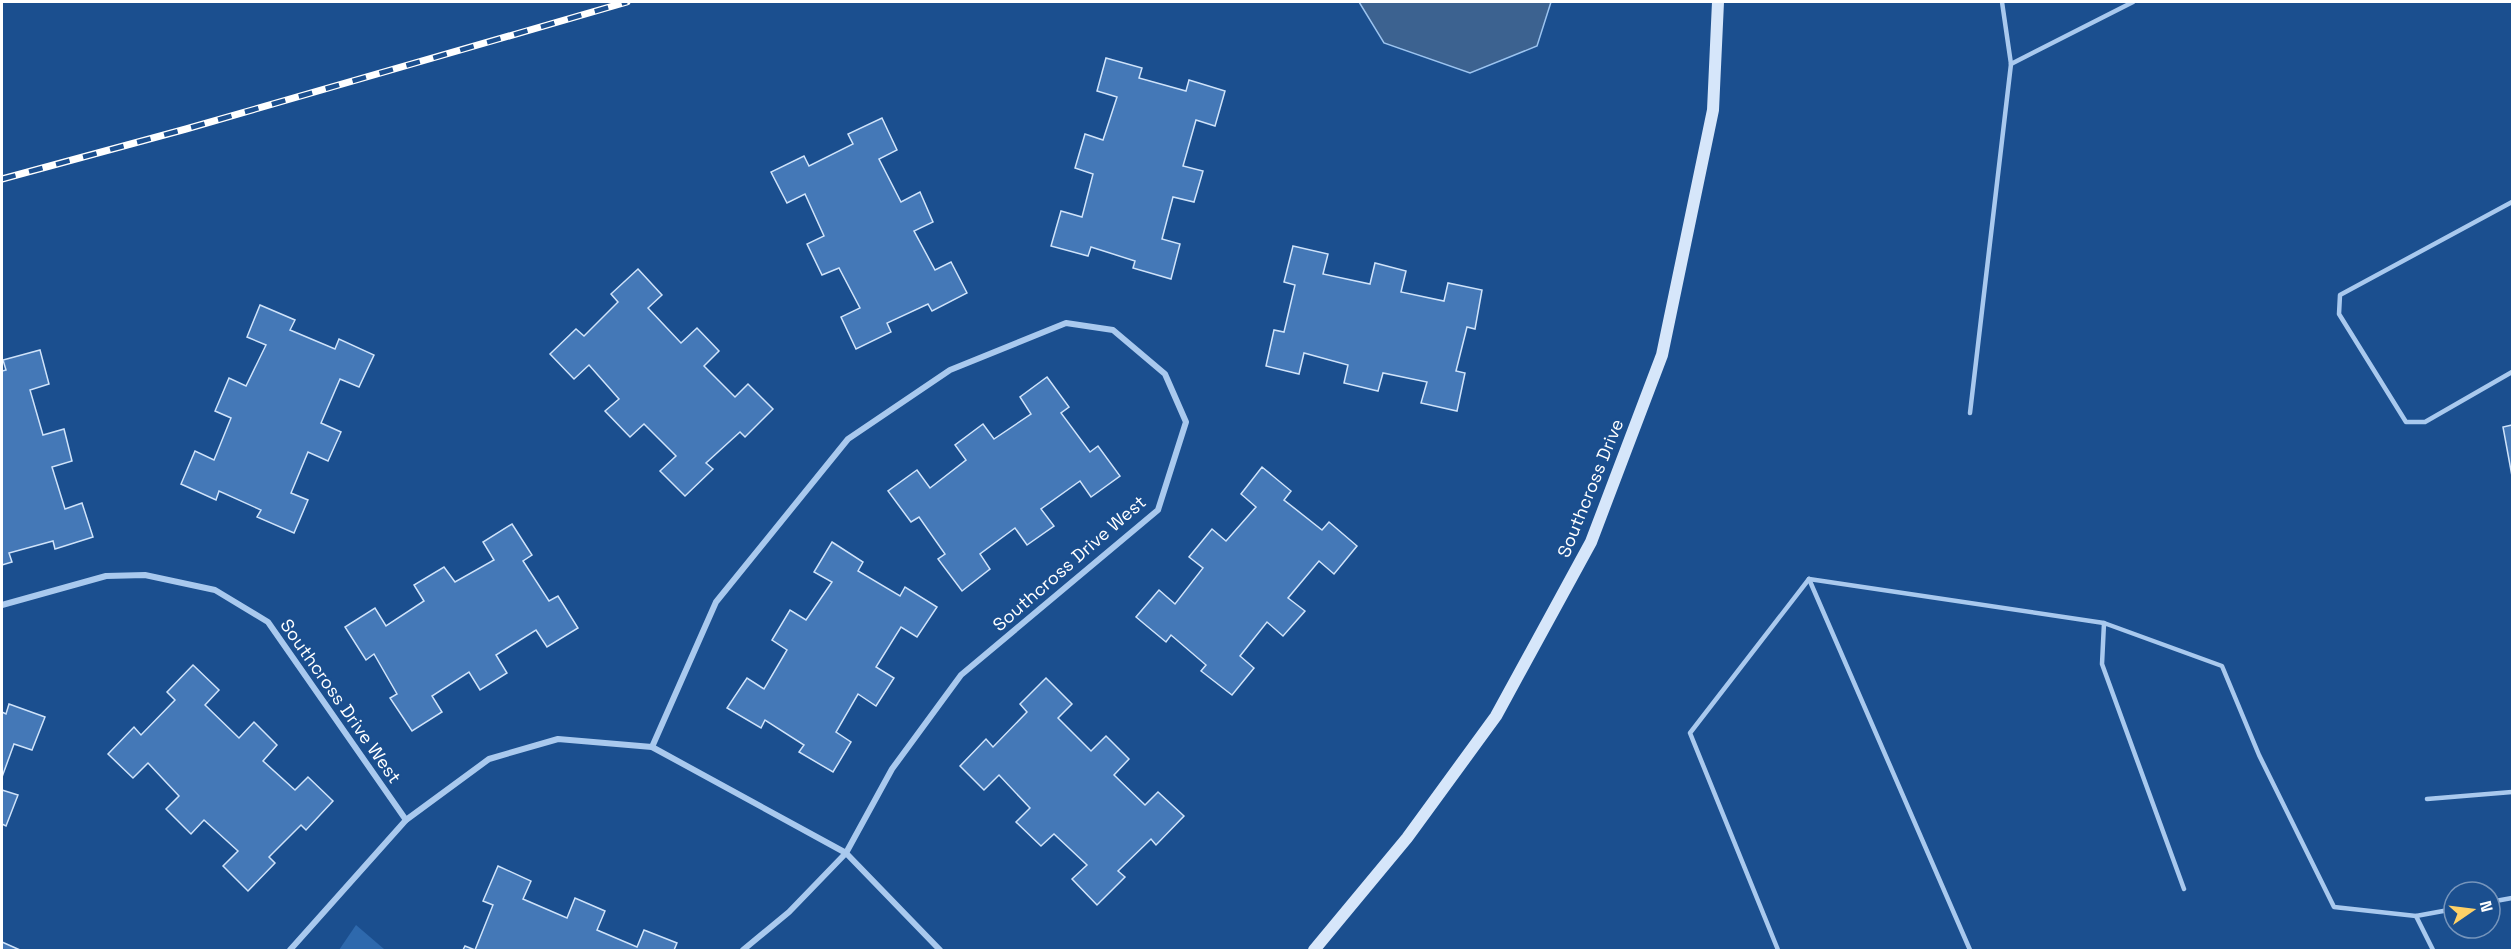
<svg xmlns="http://www.w3.org/2000/svg" width="2514" height="952" font-family="'Space Grotesk',sans-serif">
<rect width="100%" height="100%" fill="#1b4f8f"/>
<polygon fill="#2e69ad" points="356,925 384,949 385,950 339,950"/>
<polygon fill="#3c6290" stroke="#9cc4f0" stroke-width="1.5" points="1359,2 1551,2 1537,46 1470,73 1384,43"/>
<g fill="#4478b7" stroke="#cfe3fa" stroke-width="1.5">
<polygon points="1106,58 1142,68 1139,78 1186,91 1189,80 1225,91 1215,126 1196,120 1183,166 1203,171 1194,202 1173,197 1162,239 1180,244 1171,279 1133,268 1135,261 1091,247 1088,256 1051,246 1061,211 1082,217 1093,174 1075,168 1085,134 1103,140 1117,97 1097,91"/>
<polygon points="882,118 897,150 879,159 901,202 920,192 933,222 914,231 935,270 951,262 967,293 932,311 928,304 887,323 891,332 856,349 841,317 860,308 839,268 822,275 807,244 824,236 805,194 787,203 771,172 804,156 809,166 853,144 848,134"/>
<polygon points="1293,246 1328,254 1323,274 1370,284 1375,263 1406,271 1401,292 1444,301 1448,283 1482,290 1475,329 1467,327 1456,371 1465,373 1457,411 1421,403 1427,382 1383,373 1378,391 1344,383 1348,365 1304,353 1299,374 1266,366 1274,330 1284,332 1295,285 1284,282"/>
<polygon points="638,269 662,295 648,308 681,343 697,328 719,351 704,366 735,397 748,384 773,409 745,437 740,432 706,463 713,469 685,496 660,471 676,456 644,424 630,437 605,411 619,399 589,365 574,379 550,354 576,329 584,336 618,302 611,294"/>
<polygon points="260,305 295,320 290,330 335,349 339,339 374,355 359,387 340,379 321,423 341,432 328,461 308,452 291,493 308,500 294,533 257,517 261,510 219,491 216,500 181,484 195,451 214,460 231,418 215,411 229,378 246,386 266,345 247,337"/>
<polygon points="40,350 49,384 30,390 43,435 64,429 72,461 52,467 65,509 82,503 93,537 55,549 53,541 9,553 12,562 2,565 2,371 6,370 3,360"/>
<polygon points="1047,377 1069,407 1061,413 1090,452 1098,446 1120,476 1091,497 1080,481 1041,509 1054,526 1027,545 1015,528 980,554 990,569 962,591 938,559 945,554 919,517 911,522 888,491 917,470 930,488 966,460 955,445 983,424 994,439 1031,414 1020,397"/>
<polygon points="2512,425 2512,476 2503,427"/>
<polygon points="1262,467 1291,491 1284,500 1322,530 1329,522 1357,546 1334,574 1319,561 1288,598 1305,611 1283,636 1267,622 1240,656 1254,668 1232,695 1201,671 1206,665 1171,635 1166,642 1136,617 1159,590 1175,604 1203,568 1189,557 1212,529 1226,541 1256,507 1241,494"/>
<polygon points="512,524 532,555 523,561 549,601 558,596 578,628 547,647 536,630 496,655 507,673 480,690 469,672 432,696 442,712 412,731 390,698 397,694 374,654 366,660 345,627 375,608 386,626 424,601 414,585 444,567 455,582 494,560 483,542"/>
<polygon points="832,542 863,562 858,571 900,596 905,587 937,607 917,637 901,627 876,667 894,678 876,706 858,694 836,732 851,742 833,772 799,752 804,745 765,720 761,728 727,708 747,678 764,689 787,650 772,640 790,610 806,620 832,582 814,572"/>
<polygon points="193,665 219,690 205,705 239,738 254,722 277,745 263,761 295,790 308,777 333,801 306,830 301,825 269,857 275,863 248,891 223,866 238,851 204,820 191,834 166,809 179,796 148,763 133,778 108,754 134,727 141,735 175,700 167,692"/>
<polygon points="1046,678 1072,704 1058,718 1091,751 1106,736 1129,759 1114,775 1145,805 1158,792 1184,816 1156,845 1151,839 1118,871 1125,877 1097,905 1072,879 1087,865 1054,834 1041,846 1016,822 1030,808 999,775 984,790 960,766 986,739 993,747 1027,712 1020,704"/>
<polygon points="9,704 45,717 32,750 14,744 2,777 2,712 6,714"/>
<polygon points="2,790 18,795 6,826 2,824"/>
<polygon points="498,866 531,881 523,899 567,918 575,898 605,911 597,930 637,947 644,930 677,943 674,950 463,950 465,946 475,950 493,905 483,901"/>
<polygon points="2,942 20,950 2,950"/>
</g>
<g fill="none" stroke-linecap="round" stroke-linejoin="round">
<g stroke="#a9c9ee" stroke-width="4.5">
<polyline points="2011,64 2133,2"/>
<polyline points="2512,202 2340,295 2339,314 2406,422 2425,422 2512,372"/>
<polyline points="1970,413 2011,64 2002,2"/>
<polyline points="1809,579 1970,950"/>
<polyline points="1809,579 2104,623"/>
<polyline points="2427,799 2512,792"/>
<polyline points="2184,889 2102,664 2104,623 2222,666 2259,755 2334,907 2416,916 2454,909"/>
<polyline points="2490,902 2512,898"/>
<polyline points="2416,916 2433,950"/>
<polyline points="1778,950 1690,733 1809,579"/>
</g>
<g stroke="#a9c9ee" stroke-width="6">
<polyline points="2,605 106,576 145,575 215,590 268,622 406,820"/>
<polyline points="652,747 716,602 848,439 950,370 1066,323 1113,330 1165,374 1186,422 1158,510 961,675 892,769 846,853 789,912 743,950"/>
<polyline points="290,950 406,820 489,759 558,739 652,747 846,853 940,950"/>
</g>
<polyline stroke="#d6e6fa" stroke-width="12" points="1314,950 1407,838 1496,716 1591,542 1662,355 1713,110 1718,2"/>
<defs>
<polyline id="rail" points="2,179 186,129 627,2"/>
</defs>
<use href="#rail" stroke="#fff" stroke-width="7"/>
<use href="#rail" stroke="#1b4f8f" stroke-width="4.5" stroke-dasharray="14" stroke-linecap="butt"/>
</g>
<g text-anchor="middle" dominant-baseline="central" stroke-width="4.5" stroke-linejoin="round" paint-order="stroke">
<g font-size="18" fill="#fff" stroke="#1b4f8f">
<text transform="translate(1590 488) rotate(-68)">Southcross Drive</text>
<text transform="translate(1069 563) rotate(-41)">Southcross Drive West</text>
<text transform="translate(341 701) rotate(55)">Southcross Drive West</text>
</g>
</g>
<rect width="2514" height="952" fill="none" stroke="#ffffff" stroke-width="6"/>
<g transform="translate(2472 910) rotate(76)"><circle r="28" fill="#1b4f8f" stroke="#7695bc" stroke-width="1.5"/>
<path d="M0-4.5L10 22L0 15L-10 22Z" fill="#ffd166"/>
<text y="-9" font-size="16" font-weight="bold" text-anchor="middle" fill="#ffffff">N</text>
</g>
</svg>
